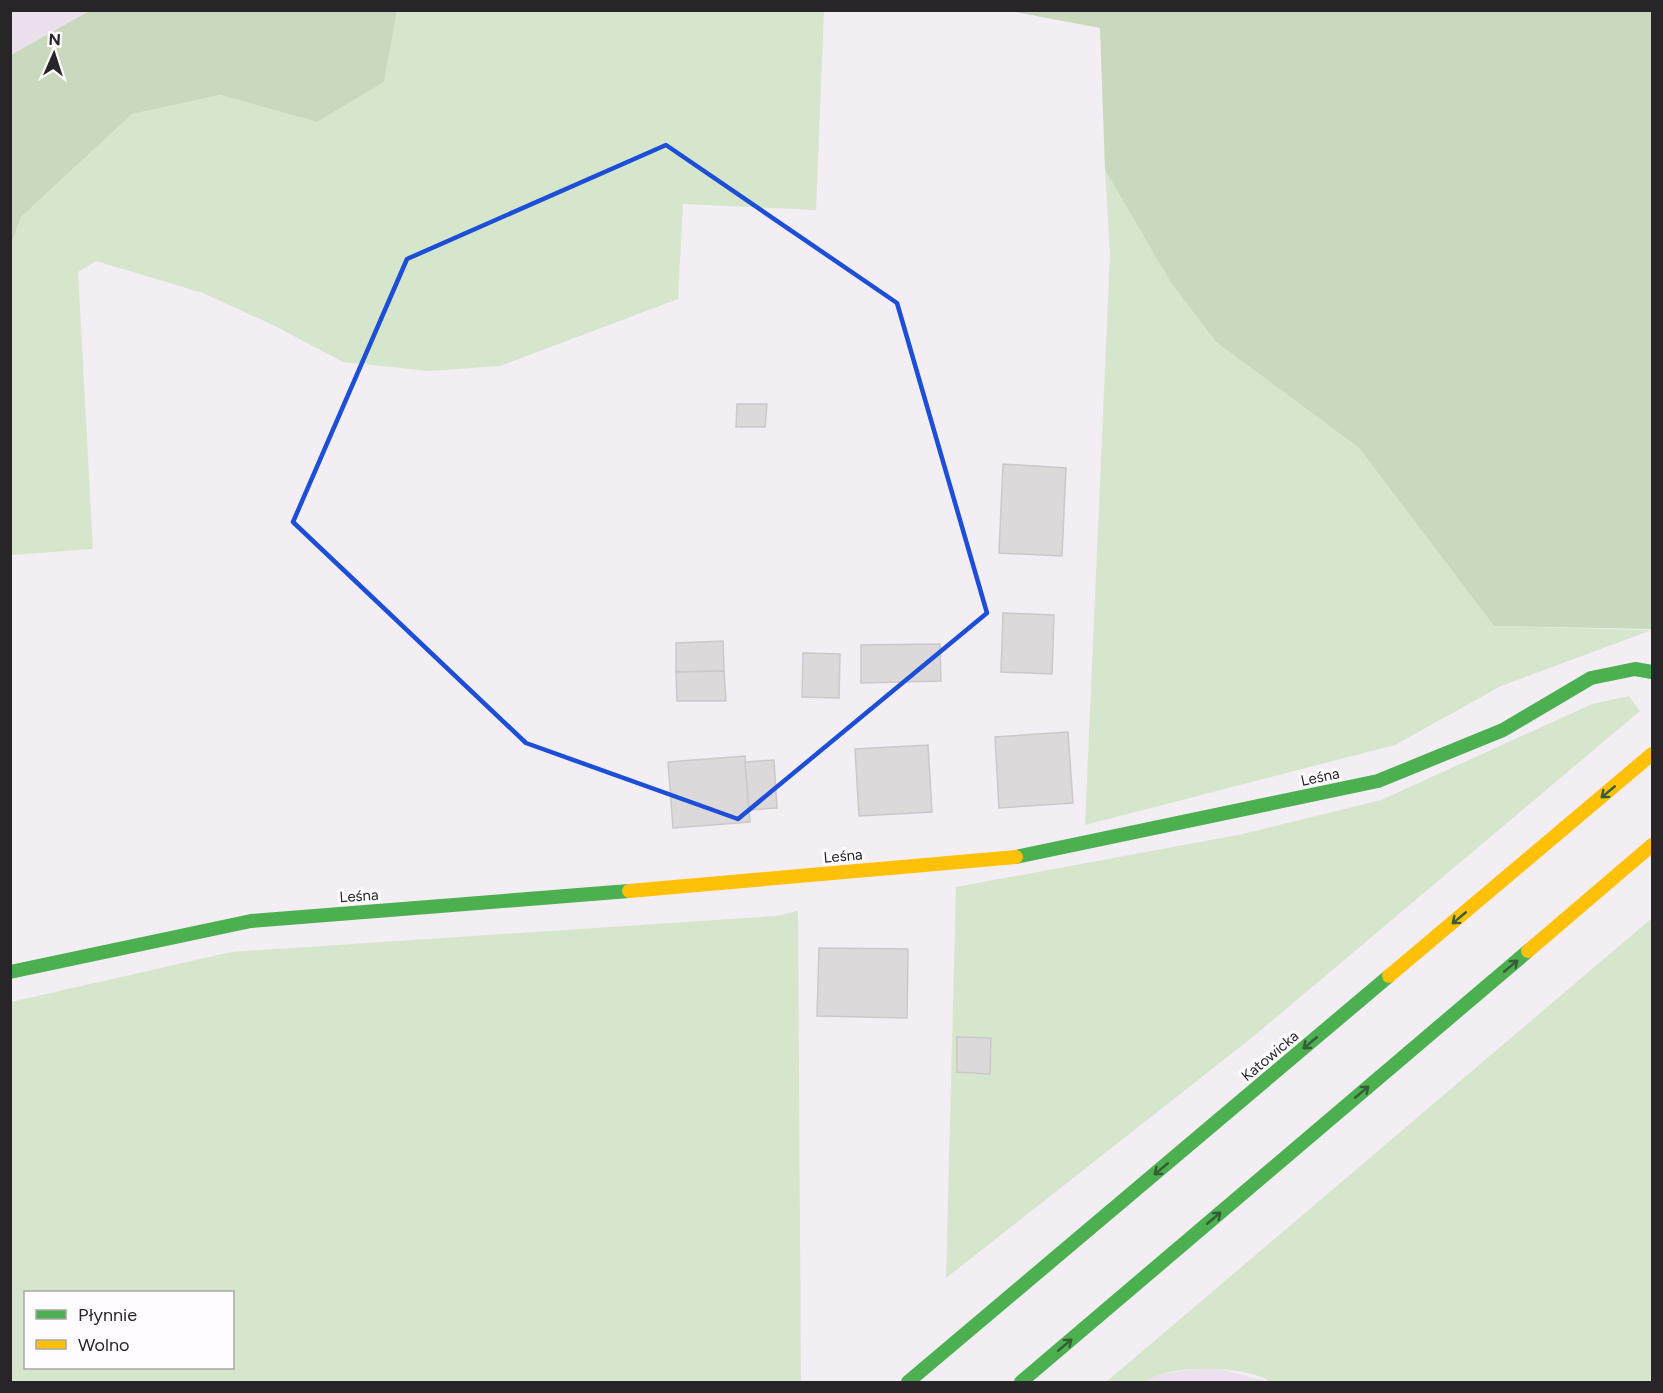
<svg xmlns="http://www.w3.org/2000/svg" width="1663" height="1393" font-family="Figtree,sans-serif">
<rect width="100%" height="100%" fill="#f3eef4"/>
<g fill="#ebe1ec">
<polygon points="11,11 91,11 11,55"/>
<polygon points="1211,1367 1270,1382 1145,1382 1153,1375"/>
</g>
<g fill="#d6e6cc" fill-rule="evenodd">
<polygon points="397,11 824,11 816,210 683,204 678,299 500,366 429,371 343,362 273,325 203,293 96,261 78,272 93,549 11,555 10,243 21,217 132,114 220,95 317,122 384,82"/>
<polygon points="1105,170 1171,283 1216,342 1359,448 1494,626 1652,630 1501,686 1395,745 1085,825 1110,254"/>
<polygon points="1629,696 1640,711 1254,1036 946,1278 956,887 1243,834 1381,800 1592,704"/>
<path d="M798 911 801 1382H11V1002L231 952 775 916ZM232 1292V1368H26V1292Z"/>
<path d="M1652 918V1382H1270C1248 1365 1166 1364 1145 1382H1106Z"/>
</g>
<g fill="#c8d9be">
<polygon points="91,10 397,10 397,11 384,82 317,122 220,95 132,114 21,217 11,243 11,55"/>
<polygon points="1010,11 1652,11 1652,629 1494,626 1359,448 1216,342 1171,283 1105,170 1100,28"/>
</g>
<g fill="#ddd9da" stroke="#ccc8ca" stroke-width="1.5">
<polygon points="737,404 767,404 765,427 736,427"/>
<polygon points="1003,464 1066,468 1062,556 999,553"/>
<polygon points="1003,613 1054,615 1052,674 1001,672"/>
<polygon points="723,641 724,671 676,672 676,643"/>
<polygon points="940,644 941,681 861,683 861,645"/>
<polygon points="803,653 840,654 839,698 802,697"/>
<polygon points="724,671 726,701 677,701 676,672"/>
<polygon points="1068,732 1073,803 999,808 995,737"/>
<polygon points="928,745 932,812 859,816 855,749"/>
<polygon points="745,756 750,822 673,828 668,762"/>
<polygon points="774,760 777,808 749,810 745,762"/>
<polygon points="819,948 908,949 907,1018 817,1016"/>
<polygon points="957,1037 991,1038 990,1074 957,1072"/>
</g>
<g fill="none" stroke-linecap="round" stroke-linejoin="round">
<g stroke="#4caf50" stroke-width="14">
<polyline points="1016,857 1378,781 1503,730 1591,678 1635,669 1652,672"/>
<polyline points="10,972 251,921 629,891"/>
<polyline points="908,1382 1389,976"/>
<polyline points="1021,1382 1528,951"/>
</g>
<g stroke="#ffc107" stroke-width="14">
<polyline points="629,891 1016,857"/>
<polyline points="1528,951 1652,845"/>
<polyline points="1389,976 1652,754"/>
</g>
</g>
<defs><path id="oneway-shaft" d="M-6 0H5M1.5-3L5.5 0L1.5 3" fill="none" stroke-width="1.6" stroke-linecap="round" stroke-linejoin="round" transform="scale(1.5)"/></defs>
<g stroke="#365c38">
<use href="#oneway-shaft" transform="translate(1608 792) rotate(140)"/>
<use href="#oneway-shaft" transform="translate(1459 918) rotate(140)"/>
<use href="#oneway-shaft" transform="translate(1511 966) rotate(-40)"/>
<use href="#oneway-shaft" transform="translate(1310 1043) rotate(140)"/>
<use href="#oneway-shaft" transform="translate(1362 1092) rotate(-40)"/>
<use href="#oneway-shaft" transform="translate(1161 1169) rotate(140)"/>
<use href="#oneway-shaft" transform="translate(1214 1218) rotate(-40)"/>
<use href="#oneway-shaft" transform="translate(1065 1345) rotate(-40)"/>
</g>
<path fill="none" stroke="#1d4ed8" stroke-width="4.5" stroke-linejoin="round" d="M666 145 897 303 987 613 738 819 526 743 293 522 407 259Z"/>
<g text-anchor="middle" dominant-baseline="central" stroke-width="6" stroke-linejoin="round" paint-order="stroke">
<g font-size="15" fill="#282528" stroke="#fefcfe">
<text transform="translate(1320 777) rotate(-12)">Leśna</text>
<text transform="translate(843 856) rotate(-5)">Leśna</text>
<text transform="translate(359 896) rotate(-4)">Leśna</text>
<text transform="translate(1270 1056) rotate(-40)">Katowicka</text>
</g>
</g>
<rect width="1663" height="1393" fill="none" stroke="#282528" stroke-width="24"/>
<rect x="24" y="1291" width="210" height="78" fill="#fefcfe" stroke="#a8a6a8" stroke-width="1.5"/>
<rect x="36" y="1310" width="30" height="9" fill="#4caf50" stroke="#a8a6a8" stroke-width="1.5"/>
<text x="78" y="1321" font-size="18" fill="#282528">Płynnie</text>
<rect x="36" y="1340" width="30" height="9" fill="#ffc107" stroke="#a8a6a8" stroke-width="1.5"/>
<text x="78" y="1351" font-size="18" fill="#282528">Wolno</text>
<g transform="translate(54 54) rotate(3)" stroke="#fefcfe" stroke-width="4.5" paint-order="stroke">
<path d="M0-4.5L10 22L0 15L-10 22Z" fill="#282528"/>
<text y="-9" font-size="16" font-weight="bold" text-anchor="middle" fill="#282528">N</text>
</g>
</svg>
